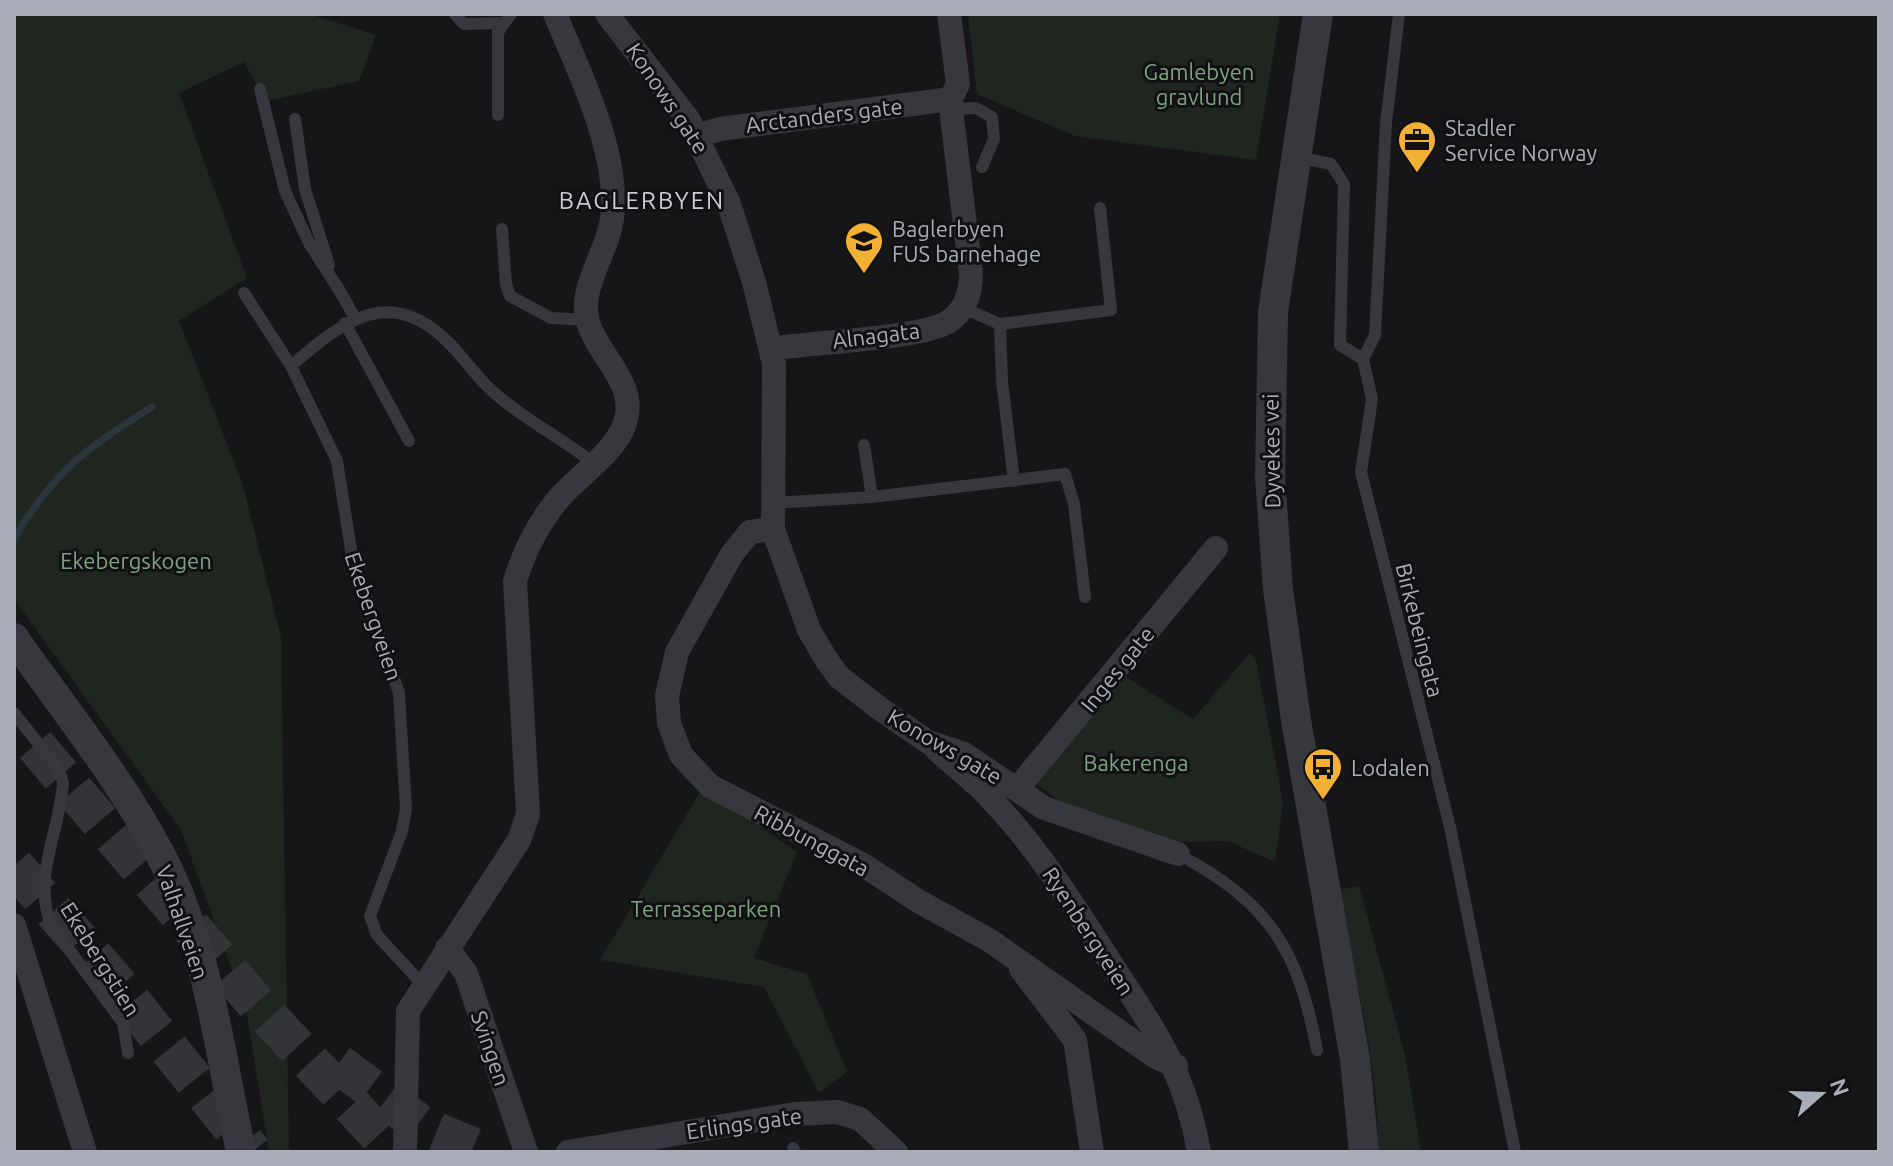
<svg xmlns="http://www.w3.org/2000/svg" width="1893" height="1166" font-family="Ubuntu,sans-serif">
<rect width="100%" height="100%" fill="#161618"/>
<g fill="#1e261f">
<polygon points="14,14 309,14 376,35 359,81 266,101 244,62 179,93 247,278 179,321 242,482 281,638 289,1152 269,1152 246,1009 181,830 14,599"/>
<polygon points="968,14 1280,14 1256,160 1075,136 977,94"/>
<polygon points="1250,653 1256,660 1283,802 1275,862 1228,841 1167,842 1072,811 1034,782 1105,695 1126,677 1193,719"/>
<polygon points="703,787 797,852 754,958 807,974 847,1072 819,1093 764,987 600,960"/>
<path d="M1359 886 1405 1055 1421 1152H1378C1379 1065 1354 975 1338 890Z"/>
</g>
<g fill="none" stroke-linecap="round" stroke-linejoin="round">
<path stroke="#2c353c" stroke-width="7" d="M14 539C53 472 87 447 152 407"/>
<g stroke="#333438" stroke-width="40" stroke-dasharray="40 20" stroke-linecap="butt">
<polyline points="35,745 260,1008 395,1152"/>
<polyline points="14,866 112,978 252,1152"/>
<polyline points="338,1064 424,1127 484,1152"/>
</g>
<g stroke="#37383d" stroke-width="12">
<polyline points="455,14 464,24 502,23"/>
<polyline points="260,89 285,191 309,243 339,290"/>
<polyline points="951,109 976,108 992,117 994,139 982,167"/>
<polyline points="498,115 498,32 511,14"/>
<polyline points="295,119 305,189 329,265"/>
<polyline points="1296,157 1331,164 1344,184 1340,345 1363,359 1372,399 1361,472 1450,827 1515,1152"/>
<polyline points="502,229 506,284 510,296 551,318 588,320"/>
<polyline points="337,286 355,318"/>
<polyline points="244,293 291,366"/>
<polyline points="963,308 1000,324 1111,310 1100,208"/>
<polyline points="345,323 409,441"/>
<polyline points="1000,324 1002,381 1014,481"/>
<polyline points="1363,359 1375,335 1386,123 1399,14"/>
<polyline points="864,445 872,497"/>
<polyline points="773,503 872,497 1065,474 1074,504 1085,597"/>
<path d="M14 713 58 768 63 782C60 833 32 875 51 925L123 1023 128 1053"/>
<path d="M1178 854C1270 903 1298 949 1317 1050"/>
<path d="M423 985 377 935 370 916 402 831 406 809 399 693 352 556 337 461 291 366C345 319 392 283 452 346 468 363 480 382 498 396 527 421 563 439 593 463"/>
<polyline points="793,1148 795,1152"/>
</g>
<g stroke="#37383d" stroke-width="24">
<polyline points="607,14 688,119 729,204 754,282 774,364 773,529 809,630 826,659 839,677 879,708 928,742 964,754 1044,808 1178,854"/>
<polyline points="698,136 720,129 951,99"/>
<path d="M771 349C810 342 920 339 948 322 965 311 971 294 971 274L951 109V99L958 84 949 14"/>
<polyline points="773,529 750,532 732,554 677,652 667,696 669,723 681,755 710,786 865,866 918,901 989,940 1154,1056 1176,1066"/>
<path d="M936 749C953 765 974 780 990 798 1040 850 1077 911 1116 971 1158 1036 1185 1073 1199 1152"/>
<polyline points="1017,789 1216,548"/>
<polyline points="14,925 85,1152"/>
<polyline points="447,948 466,973 526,1152"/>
<polyline points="1021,969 1075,1040 1092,1152"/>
<path d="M405 1152 408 1011 519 840 528 814 515 581C525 549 539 521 561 496 580 475 616 451 625 423 639 382 595 355 587 318 580 285 609 249 612 218 620 153 579 72 555 14"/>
<polyline points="568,1152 795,1114 837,1112 860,1119 896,1152"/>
</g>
<g stroke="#37383d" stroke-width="30">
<polyline points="1318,14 1273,312 1270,476 1278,589 1296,720 1355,1059 1364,1152"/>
<path d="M14 638C63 708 120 778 160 854 208 945 220 1053 241 1152"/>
</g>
</g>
<defs>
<symbol id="office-pin" viewBox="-11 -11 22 30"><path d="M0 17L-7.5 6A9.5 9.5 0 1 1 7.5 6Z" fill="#f2b134" stroke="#111113"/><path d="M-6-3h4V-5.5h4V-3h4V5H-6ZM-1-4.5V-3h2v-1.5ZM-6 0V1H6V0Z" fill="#111"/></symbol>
<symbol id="school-pin" viewBox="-11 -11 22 30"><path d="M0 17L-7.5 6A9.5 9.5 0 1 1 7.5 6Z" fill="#f2b134" stroke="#111113"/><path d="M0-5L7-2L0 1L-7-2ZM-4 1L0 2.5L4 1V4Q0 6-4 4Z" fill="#111"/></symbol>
<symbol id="bus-pin" viewBox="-11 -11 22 30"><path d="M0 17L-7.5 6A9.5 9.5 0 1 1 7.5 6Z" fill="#f2b134" stroke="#111113"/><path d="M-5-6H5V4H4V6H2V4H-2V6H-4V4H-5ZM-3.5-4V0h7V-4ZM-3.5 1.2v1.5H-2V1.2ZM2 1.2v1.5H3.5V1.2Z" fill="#111"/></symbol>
</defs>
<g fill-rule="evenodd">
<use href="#office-pin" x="1395" y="118" width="44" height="60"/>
<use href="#school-pin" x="842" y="219" width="44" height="60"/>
<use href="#bus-pin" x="1301" y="745" width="44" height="60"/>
</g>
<g text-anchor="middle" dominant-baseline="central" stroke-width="6" stroke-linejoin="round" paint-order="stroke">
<g font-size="22" fill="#7fa381" stroke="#111113">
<text x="1199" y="71">Gamlebyen<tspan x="1199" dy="25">gravlund</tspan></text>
<text x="136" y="560">Ekebergskogen</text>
<text x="1136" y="762">Bakerenga</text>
<text x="706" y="908">Terrasseparken</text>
</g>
<g font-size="22" fill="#a8adb8" stroke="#111113">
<text transform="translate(668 98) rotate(56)">Konows gate</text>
<text transform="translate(824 115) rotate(-7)">Arctanders gate</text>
<text transform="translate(876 335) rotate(-7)">Alnagata</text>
<text transform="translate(1271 451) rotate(-91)">Dyvekes vei</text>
<text transform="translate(374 616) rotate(71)">Ekebergveien</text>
<text transform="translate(1420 630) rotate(76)">Birkebeingata</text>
<text transform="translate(1117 669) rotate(-51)">Inges gate</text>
<text transform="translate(945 746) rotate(30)">Konows gate</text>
<text transform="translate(812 840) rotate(28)">Ribbunggata</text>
<text transform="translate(183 922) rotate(71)">Valhallveien</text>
<text transform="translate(1089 931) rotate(57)">Ryenbergveien</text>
<text transform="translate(101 959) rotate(58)">Ekebergstien</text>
<text transform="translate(491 1048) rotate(71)">Svingen</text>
<text transform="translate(744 1123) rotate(-8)">Erlings gate</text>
</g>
<g font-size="22" fill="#a8adb8" stroke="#111113" text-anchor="start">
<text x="1445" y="127">Stadler<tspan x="1445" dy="25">Service Norway</tspan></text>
<text x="892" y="228">Baglerbyen<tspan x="892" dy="25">FUS barnehage</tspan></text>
<text x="1351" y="767">Lodalen</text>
</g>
<g font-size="24" letter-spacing="2" fill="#c9ccd4" stroke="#111113">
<text x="642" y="200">BAGLERBYEN</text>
</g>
</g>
<rect width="1893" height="1166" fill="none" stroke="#a8adb8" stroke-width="32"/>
<g transform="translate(1821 1094) rotate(70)" stroke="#111113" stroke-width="6" paint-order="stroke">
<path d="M0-6L14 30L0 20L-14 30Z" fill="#a8adb8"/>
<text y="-12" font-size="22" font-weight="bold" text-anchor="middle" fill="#a8adb8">N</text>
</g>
</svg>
